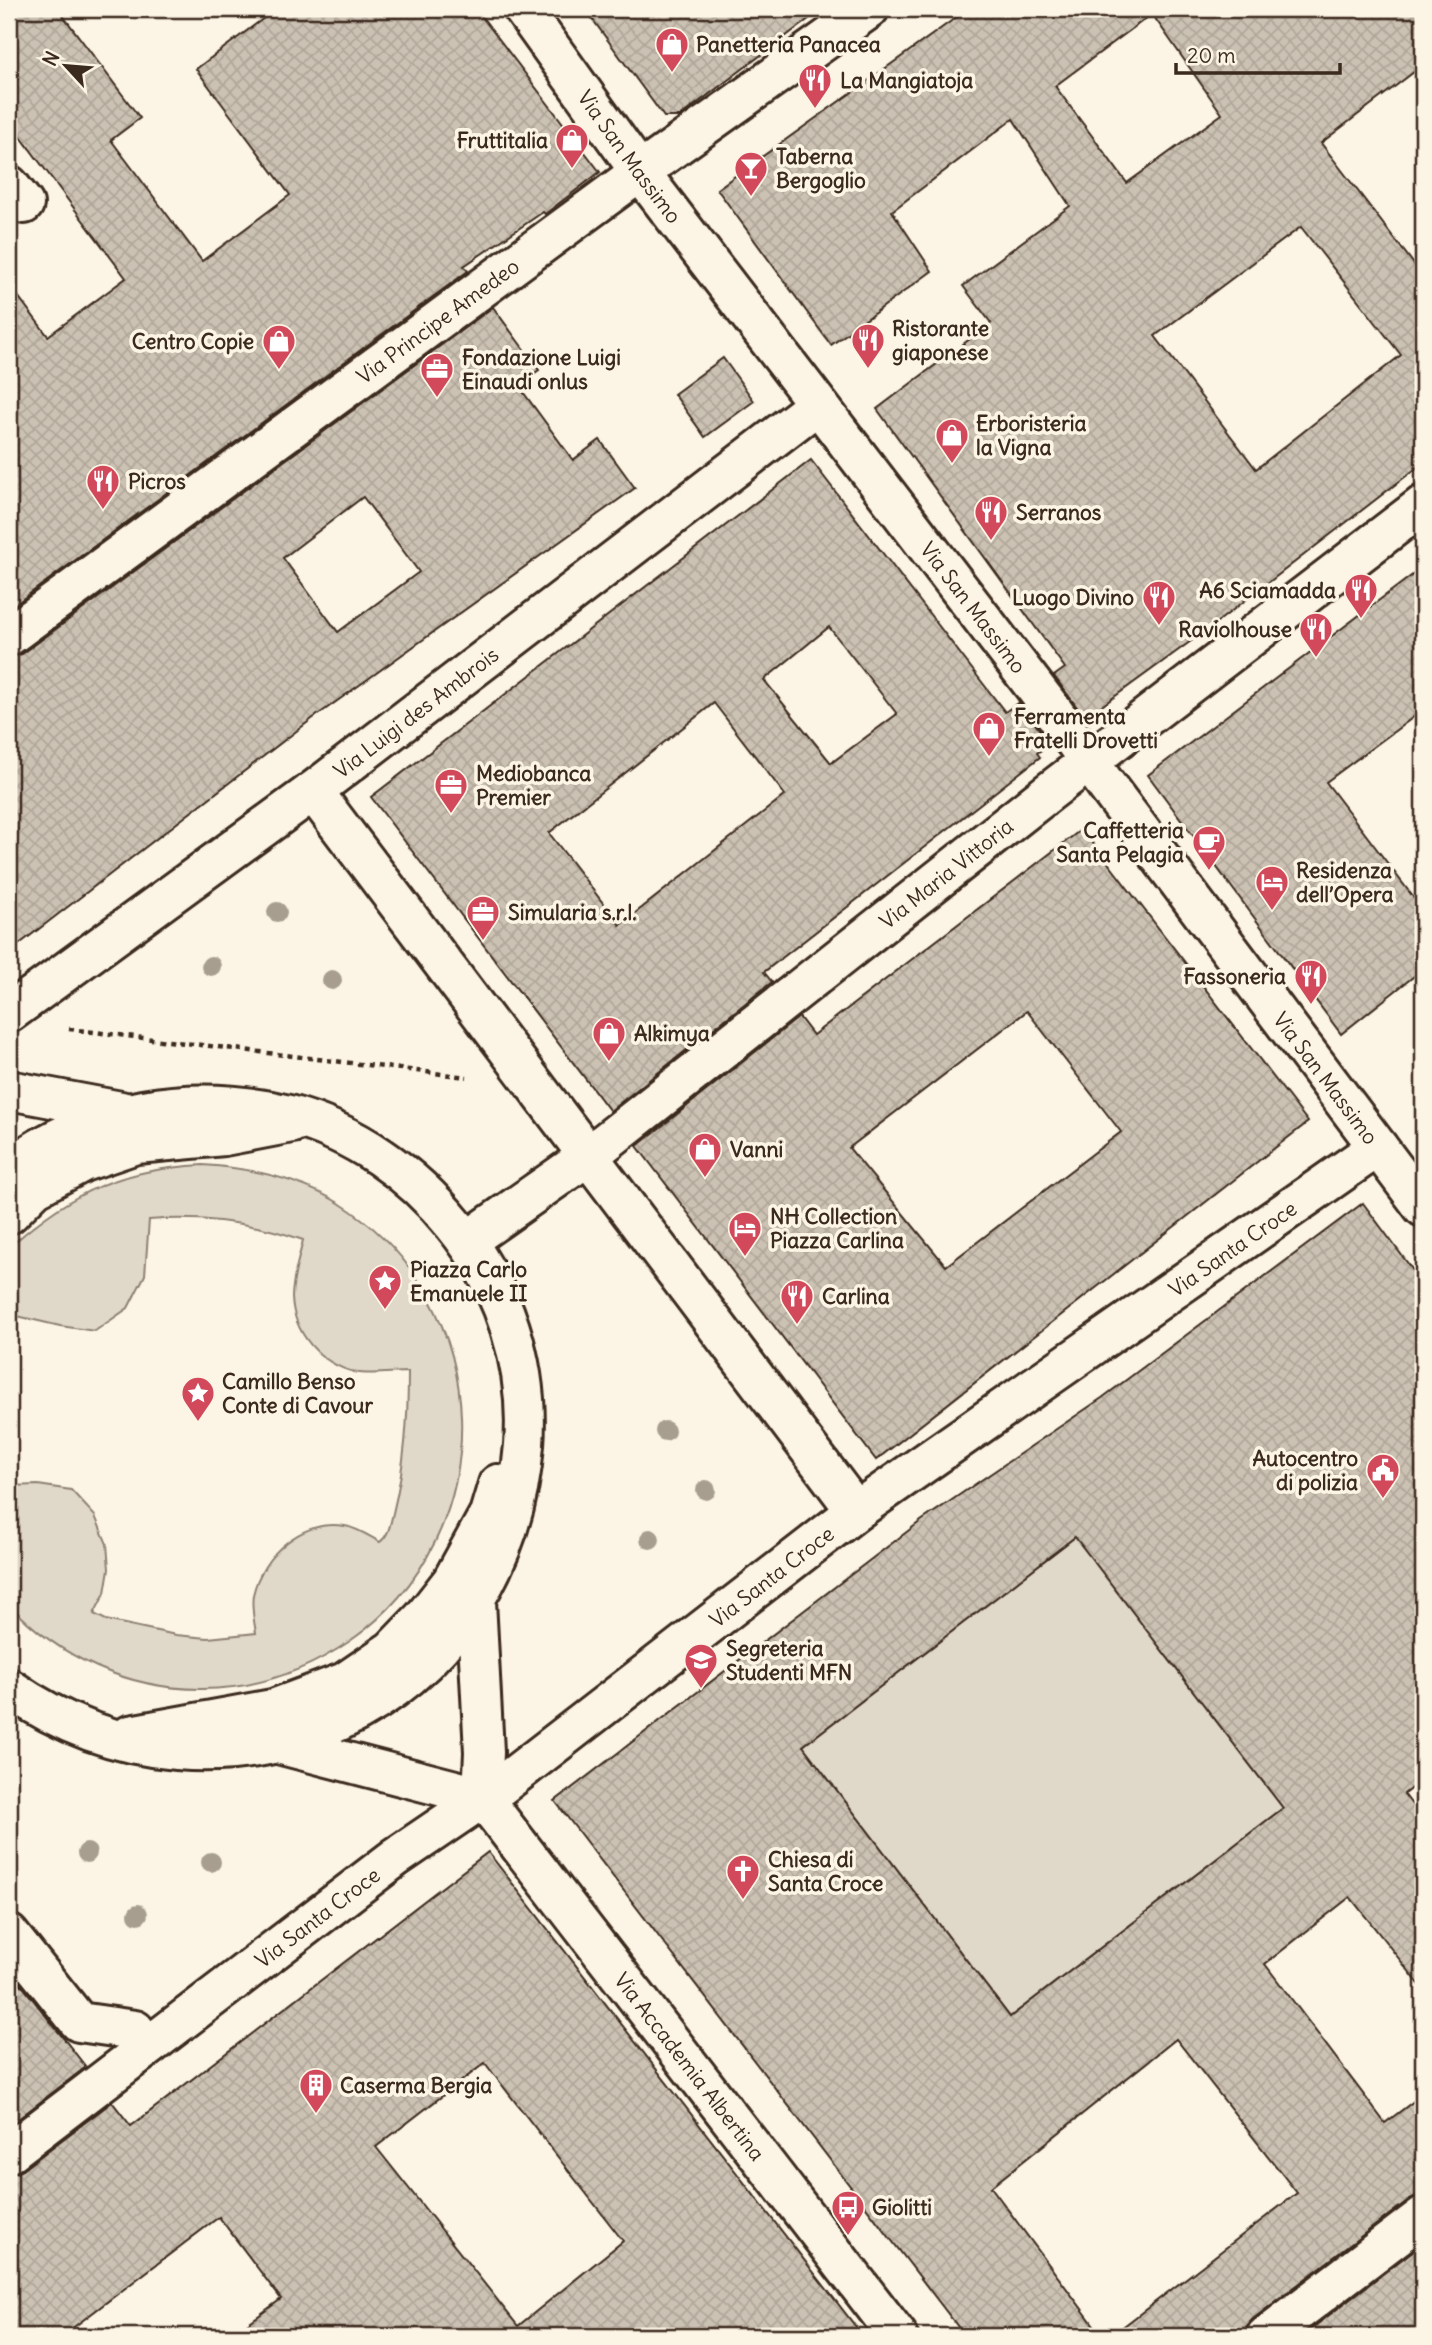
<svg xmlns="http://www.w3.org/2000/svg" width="1432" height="2345" font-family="Delius,sans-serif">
<defs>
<pattern id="building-cross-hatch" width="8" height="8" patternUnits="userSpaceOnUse" patternTransform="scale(1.75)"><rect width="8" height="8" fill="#ccc2b3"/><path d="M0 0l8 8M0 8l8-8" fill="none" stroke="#b0a79a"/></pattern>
</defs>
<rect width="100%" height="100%" fill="#fcf5e5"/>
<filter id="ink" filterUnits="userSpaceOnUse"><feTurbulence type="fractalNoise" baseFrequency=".0143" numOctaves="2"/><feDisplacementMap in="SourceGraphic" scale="14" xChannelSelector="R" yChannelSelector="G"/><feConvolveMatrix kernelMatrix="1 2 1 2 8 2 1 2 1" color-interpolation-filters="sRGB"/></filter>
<g filter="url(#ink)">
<g fill="#e0d8c8" stroke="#8e8173" stroke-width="2">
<path d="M203 1165C250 1168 298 1178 339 1203 497 1302 503 1535 350 1641 306 1671 255 1689 201 1689 128 1689 59 1658 9 1604V1486L38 1485 71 1490 95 1516 107 1544 109 1569 105 1593 94 1614 106 1620 176 1635 208 1638 256 1633C254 1621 251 1607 253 1595 262 1554 303 1519 345 1526 357 1528 369 1536 380 1542 389 1535 390 1525 393 1513 405 1464 408 1422 408 1372 391 1372 371 1376 354 1372 320 1363 294 1334 292 1298 292 1278 299 1259 303 1240 252 1222 202 1216 149 1220L145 1275 128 1308 95 1331 60 1326 17 1316 9 1351V1250L14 1243C73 1190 124 1169 203 1165Z"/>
<polygon points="1075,1537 1283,1808 1010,2017 803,1746"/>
</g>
<g fill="url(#building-cross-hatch)" stroke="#3b2a1e" stroke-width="2" fill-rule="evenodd">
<polygon points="9,9 58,9 140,118 111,140 202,261 290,195 196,69 276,9 476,9 600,172 545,214 543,212 464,266 468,271 9,609 9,284 48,336 126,278 9,121"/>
<polygon points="585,9 822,9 679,117 664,117"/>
<path d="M968 9H1423V65L1321 143 1423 276V463L1220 620 1085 718 1054 676 1065 668 877 409 991 323 963 286 1070 206 1013 119 892 211 932 271 831 345 717 189ZM1152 14 1222 114 1127 183 1055 86ZM1301 227 1401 355 1256 469 1155 336Z"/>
<path d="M493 307 539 370 518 385 573 460 600 440 635 488 312 719 9 952V657L22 654ZM363 497 419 572 338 632 283 558Z"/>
<polygon points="723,358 754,401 705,437 674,394"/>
<path d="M811 460 1005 712 1019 702 1050 744 1037 753 1040 757 764 972 772 982 610 1111 371 797ZM829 627 897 714 831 763 764 680ZM714 703 785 795 620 925 549 833Z"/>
<polygon points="1423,567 1423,710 1326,782 1423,910 1423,969 1341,1034 1148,775"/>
<path d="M1082 829 1308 1122 876 1460 637 1146 799 1017 813 1035ZM1027 1011 1121 1132 946 1266 849 1148Z"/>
<path d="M1363 1203 1423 1284V1779L1404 1794 1423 1819V1989L1350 1897 1265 1964 1385 2123 1423 2094V2195L1410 2199 1253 2319 1246 2327 1245 2336H1111L1297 2193 1176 2039 991 2187 1102 2336H965L555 1801 921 1521 1102 1398ZM1075 1537 1283 1808 1010 2017 803 1746Z"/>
<path d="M488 1852 863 2336H231L281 2299 219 2217 62 2336H9V2174L22 2170 112 2102 131 2126ZM485 2063 623 2241 518 2326 376 2147Z"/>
<polygon points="9,1969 86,2067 9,2126"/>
<polygon points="1423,2243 1423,2336 1302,2336"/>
</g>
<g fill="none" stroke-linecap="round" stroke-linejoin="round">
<defs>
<g id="minor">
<path id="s1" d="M523 9 640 172 1053 711 1106 785 1423 1207"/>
<polyline points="9,185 24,204"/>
<path id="s2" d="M9 636 640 172 869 9"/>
<polyline points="313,791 856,1511"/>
<path id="s3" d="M9 1013 313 791 817 405"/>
<polyline points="9,1090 121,1111"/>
<path d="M9 1168C91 1108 191 1091 289 1115 354 1132 412 1173 454 1225 504 1286 530 1366 524 1445 504 1707 223 1838 9 1688"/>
<polyline points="9,1214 35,1188 83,1162 136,1144 224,1136 292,1123"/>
<path id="s4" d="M467 1241 588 1156 1049 792 1423 505"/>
<polyline points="476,1601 484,1752 482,1797"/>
<polyline points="130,1735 273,1709 345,1682 392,1650 423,1618 452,1581 489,1514 498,1484"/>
<path id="s5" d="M278 1744 482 1797 898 2336"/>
<polyline points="9,1934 79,2022 135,2030 147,2045"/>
<path id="s6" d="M9 2153 396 1857 502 1785 856 1511 1378 1147"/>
<polyline points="1266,2336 1423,2216"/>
</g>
</defs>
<use href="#minor" stroke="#3b2a1e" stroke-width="44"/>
<polyline stroke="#3b2a1e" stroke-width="4.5" stroke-dasharray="5 5" stroke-linecap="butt" points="69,1029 467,1077"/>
<use href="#minor" stroke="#fcf5e5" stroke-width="38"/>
</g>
<g fill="#a89e8f">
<circle cx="277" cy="912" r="10"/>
<circle cx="211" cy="966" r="10"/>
<circle cx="332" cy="980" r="10"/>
<circle cx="665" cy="1431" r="10"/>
<circle cx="706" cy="1490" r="10"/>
<circle cx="650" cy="1539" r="10"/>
<circle cx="87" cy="1853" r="10"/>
<circle cx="211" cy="1862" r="10"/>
<circle cx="138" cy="1914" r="10"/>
</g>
</g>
<defs>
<symbol id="shop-pin" viewBox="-11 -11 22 30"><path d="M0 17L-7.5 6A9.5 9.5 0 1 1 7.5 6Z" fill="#d1495b" stroke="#fcf5e5"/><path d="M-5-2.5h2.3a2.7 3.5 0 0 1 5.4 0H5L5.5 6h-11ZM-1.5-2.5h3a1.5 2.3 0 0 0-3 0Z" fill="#fff"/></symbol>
<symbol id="restaurant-pin" viewBox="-11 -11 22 30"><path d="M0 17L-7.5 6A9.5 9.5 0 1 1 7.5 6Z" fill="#d1495b" stroke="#fcf5e5"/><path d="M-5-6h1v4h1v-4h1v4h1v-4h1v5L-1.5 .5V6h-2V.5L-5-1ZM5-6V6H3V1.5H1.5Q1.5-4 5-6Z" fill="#fff"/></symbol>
<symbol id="bar-pin" viewBox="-11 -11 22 30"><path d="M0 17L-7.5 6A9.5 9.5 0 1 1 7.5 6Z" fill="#d1495b" stroke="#fcf5e5"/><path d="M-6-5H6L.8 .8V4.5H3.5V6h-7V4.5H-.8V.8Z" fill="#fff"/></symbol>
<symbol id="office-pin" viewBox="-11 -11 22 30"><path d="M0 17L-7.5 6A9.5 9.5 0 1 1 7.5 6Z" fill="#d1495b" stroke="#fcf5e5"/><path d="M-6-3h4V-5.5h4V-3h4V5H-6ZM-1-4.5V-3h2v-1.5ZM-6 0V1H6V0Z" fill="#fff"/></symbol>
<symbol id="cafe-pin" viewBox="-11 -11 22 30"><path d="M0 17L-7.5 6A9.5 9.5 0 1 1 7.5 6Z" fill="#d1495b" stroke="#fcf5e5"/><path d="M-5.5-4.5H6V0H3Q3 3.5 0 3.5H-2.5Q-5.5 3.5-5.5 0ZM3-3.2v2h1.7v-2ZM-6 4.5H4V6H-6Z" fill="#fff"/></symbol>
<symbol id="hotel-pin" viewBox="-11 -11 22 30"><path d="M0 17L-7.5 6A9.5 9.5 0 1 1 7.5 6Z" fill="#d1495b" stroke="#fcf5e5"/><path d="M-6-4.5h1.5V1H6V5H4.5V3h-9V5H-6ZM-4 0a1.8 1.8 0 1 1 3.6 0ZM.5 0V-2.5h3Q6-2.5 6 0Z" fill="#fff"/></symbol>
<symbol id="sight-pin" viewBox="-11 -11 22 30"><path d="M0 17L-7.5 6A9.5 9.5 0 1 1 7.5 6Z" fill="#d1495b" stroke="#fcf5e5"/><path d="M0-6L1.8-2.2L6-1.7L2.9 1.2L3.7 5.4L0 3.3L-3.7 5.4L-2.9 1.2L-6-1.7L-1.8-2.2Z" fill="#fff"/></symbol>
<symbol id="civic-pin" viewBox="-11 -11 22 30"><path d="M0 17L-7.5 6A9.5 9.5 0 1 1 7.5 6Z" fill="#d1495b" stroke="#fcf5e5"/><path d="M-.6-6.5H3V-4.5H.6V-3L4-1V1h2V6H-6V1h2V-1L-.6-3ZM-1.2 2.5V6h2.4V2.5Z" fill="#fff"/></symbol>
<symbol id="university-pin" viewBox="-11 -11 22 30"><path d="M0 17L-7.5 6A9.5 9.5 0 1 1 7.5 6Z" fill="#d1495b" stroke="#fcf5e5"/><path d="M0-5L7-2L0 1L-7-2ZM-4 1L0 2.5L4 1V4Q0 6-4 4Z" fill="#fff"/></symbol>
<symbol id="church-pin" viewBox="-11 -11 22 30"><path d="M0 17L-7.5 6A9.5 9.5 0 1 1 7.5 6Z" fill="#d1495b" stroke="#fcf5e5"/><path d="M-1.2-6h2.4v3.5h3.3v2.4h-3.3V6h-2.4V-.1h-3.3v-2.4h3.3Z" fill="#fff"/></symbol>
<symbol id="building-pin" viewBox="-11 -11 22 30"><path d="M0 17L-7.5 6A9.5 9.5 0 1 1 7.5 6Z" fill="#d1495b" stroke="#fcf5e5"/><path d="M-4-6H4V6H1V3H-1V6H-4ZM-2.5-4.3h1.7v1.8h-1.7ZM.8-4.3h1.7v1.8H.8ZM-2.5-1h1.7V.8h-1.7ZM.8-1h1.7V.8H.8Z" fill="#fff"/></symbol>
<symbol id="bus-pin" viewBox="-11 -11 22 30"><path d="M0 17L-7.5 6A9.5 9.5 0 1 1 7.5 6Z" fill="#d1495b" stroke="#fcf5e5"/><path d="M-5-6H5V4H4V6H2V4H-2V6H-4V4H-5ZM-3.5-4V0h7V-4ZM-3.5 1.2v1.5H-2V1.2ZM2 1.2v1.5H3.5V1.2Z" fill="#fff"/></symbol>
</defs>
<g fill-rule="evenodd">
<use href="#shop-pin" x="653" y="25" width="38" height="52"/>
<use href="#restaurant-pin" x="796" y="61" width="38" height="52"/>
<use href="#shop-pin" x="553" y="121" width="38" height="52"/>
<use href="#bar-pin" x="732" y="149" width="38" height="52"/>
<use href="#restaurant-pin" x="849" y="321" width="38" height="52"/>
<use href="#shop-pin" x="260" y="322" width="38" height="52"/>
<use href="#office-pin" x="418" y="350" width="38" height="52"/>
<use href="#shop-pin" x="933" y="416" width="38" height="52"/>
<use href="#restaurant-pin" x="84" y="462" width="38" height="52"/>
<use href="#restaurant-pin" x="972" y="493" width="38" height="52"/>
<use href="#restaurant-pin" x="1342" y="571" width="38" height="52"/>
<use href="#restaurant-pin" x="1140" y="578" width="38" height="52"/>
<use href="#restaurant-pin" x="1297" y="610" width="38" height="52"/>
<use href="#shop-pin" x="970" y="709" width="38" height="52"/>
<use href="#office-pin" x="432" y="766" width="38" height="52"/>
<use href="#cafe-pin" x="1190" y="823" width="38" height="52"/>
<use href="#hotel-pin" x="1253" y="863" width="38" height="52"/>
<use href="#office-pin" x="464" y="893" width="38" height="52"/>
<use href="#restaurant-pin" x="1292" y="957" width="38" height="52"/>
<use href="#shop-pin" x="590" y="1014" width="38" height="52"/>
<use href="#shop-pin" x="686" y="1130" width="38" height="52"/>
<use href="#hotel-pin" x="726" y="1209" width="38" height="52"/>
<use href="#sight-pin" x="366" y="1262" width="38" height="52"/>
<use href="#restaurant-pin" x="778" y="1277" width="38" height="52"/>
<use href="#sight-pin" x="179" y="1374" width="38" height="52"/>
<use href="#civic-pin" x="1364" y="1451" width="38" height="52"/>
<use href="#university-pin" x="682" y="1641" width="38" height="52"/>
<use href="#church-pin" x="724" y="1852" width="38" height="52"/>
<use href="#building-pin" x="297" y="2066" width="38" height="52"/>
<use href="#bus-pin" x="829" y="2188" width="38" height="52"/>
</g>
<g text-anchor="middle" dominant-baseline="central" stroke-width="7" stroke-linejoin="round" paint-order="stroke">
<g font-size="21" font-weight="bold" fill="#3b2a1e" stroke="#fcf5e5" text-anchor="start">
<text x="696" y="44">Panetteria Panacea</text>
<text x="840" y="80">La Mangiatoja</text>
<text x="548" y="140" text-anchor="end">Fruttitalia</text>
<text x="776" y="156">Taberna<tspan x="776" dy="24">Bergoglio</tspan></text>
<text x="892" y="328">Ristorante<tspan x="892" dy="24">giaponese</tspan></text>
<text x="254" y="341" text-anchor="end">Centro Copie</text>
<text x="462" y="357">Fondazione Luigi<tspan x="462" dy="24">Einaudi onlus</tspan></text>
<text x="976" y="423">Erboristeria<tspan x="976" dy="24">la Vigna</tspan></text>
<text x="128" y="481">Picros</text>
<text x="1016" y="512">Serranos</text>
<text x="1336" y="590" text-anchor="end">A6 Sciamadda</text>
<text x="1134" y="597" text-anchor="end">Luogo Divino</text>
<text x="1292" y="629" text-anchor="end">Raviolhouse</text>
<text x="1014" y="716">Ferramenta<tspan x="1014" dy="24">Fratelli Drovetti</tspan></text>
<text x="476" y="773">Mediobanca<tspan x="476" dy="24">Premier</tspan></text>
<text x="1184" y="830" text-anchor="end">Caffetteria<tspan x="1184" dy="24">Santa Pelagia</tspan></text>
<text x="1296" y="870">Residenza<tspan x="1296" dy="24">dell’Opera</tspan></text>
<text x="508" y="912">Simularia s.r.l.</text>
<text x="1286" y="976" text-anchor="end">Fassoneria</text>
<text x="634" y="1033">Alkimya</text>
<text x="730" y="1149">Vanni</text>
<text x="770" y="1216">NH Collection<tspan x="770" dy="24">Piazza Carlina</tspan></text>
<text x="410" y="1269">Piazza Carlo<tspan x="410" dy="24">Emanuele II</tspan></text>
<text x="822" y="1296">Carlina</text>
<text x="222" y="1381">Camillo Benso<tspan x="222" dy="24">Conte di Cavour</tspan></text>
<text x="1358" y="1458" text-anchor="end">Autocentro<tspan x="1358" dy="24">di polizia</tspan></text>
<text x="726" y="1648">Segreteria<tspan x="726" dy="24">Studenti MFN</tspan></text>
<text x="768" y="1859">Chiesa di<tspan x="768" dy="24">Santa Croce</tspan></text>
<text x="340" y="2085">Caserma Bergia</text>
<text x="872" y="2207">Giolitti</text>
</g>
<g font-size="21" fill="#3b2a1e" stroke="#fcf5e5">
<text stroke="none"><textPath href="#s1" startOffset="182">Via San Massimo</textPath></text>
<text stroke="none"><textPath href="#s2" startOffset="532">Via Principe Amedeo</textPath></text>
<text stroke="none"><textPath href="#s1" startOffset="749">Via San Massimo</textPath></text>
<text stroke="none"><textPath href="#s3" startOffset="506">Via Luigi des Ambrois</textPath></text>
<text stroke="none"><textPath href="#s4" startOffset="604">Via Maria Vittoria</textPath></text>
<text stroke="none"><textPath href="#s1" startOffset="1337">Via San Massimo</textPath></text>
<text stroke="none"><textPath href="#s6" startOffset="1522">Via Santa Croce</textPath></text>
<text stroke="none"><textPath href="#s6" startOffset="956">Via Santa Croce</textPath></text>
<text stroke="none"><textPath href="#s6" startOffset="388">Via Santa Croce</textPath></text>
<text stroke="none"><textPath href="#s5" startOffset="551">Via Accademia Albertina</textPath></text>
</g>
</g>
<rect width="1432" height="2345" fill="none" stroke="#fcf5e5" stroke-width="35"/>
<rect x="18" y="18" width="1397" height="2310" fill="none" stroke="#3b2a1e" stroke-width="2.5" filter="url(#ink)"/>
<g transform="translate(66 66) rotate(296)" stroke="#fcf5e5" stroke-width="5" paint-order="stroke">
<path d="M0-5L12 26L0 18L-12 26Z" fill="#3b2a1e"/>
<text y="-10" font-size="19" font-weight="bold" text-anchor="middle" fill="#3b2a1e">N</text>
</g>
<path d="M1176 63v10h164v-10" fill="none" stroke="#3b2a1e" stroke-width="3.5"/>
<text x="1187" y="63" font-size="21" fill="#3b2a1e" stroke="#fcf5e5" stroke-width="5" paint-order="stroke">20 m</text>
</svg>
